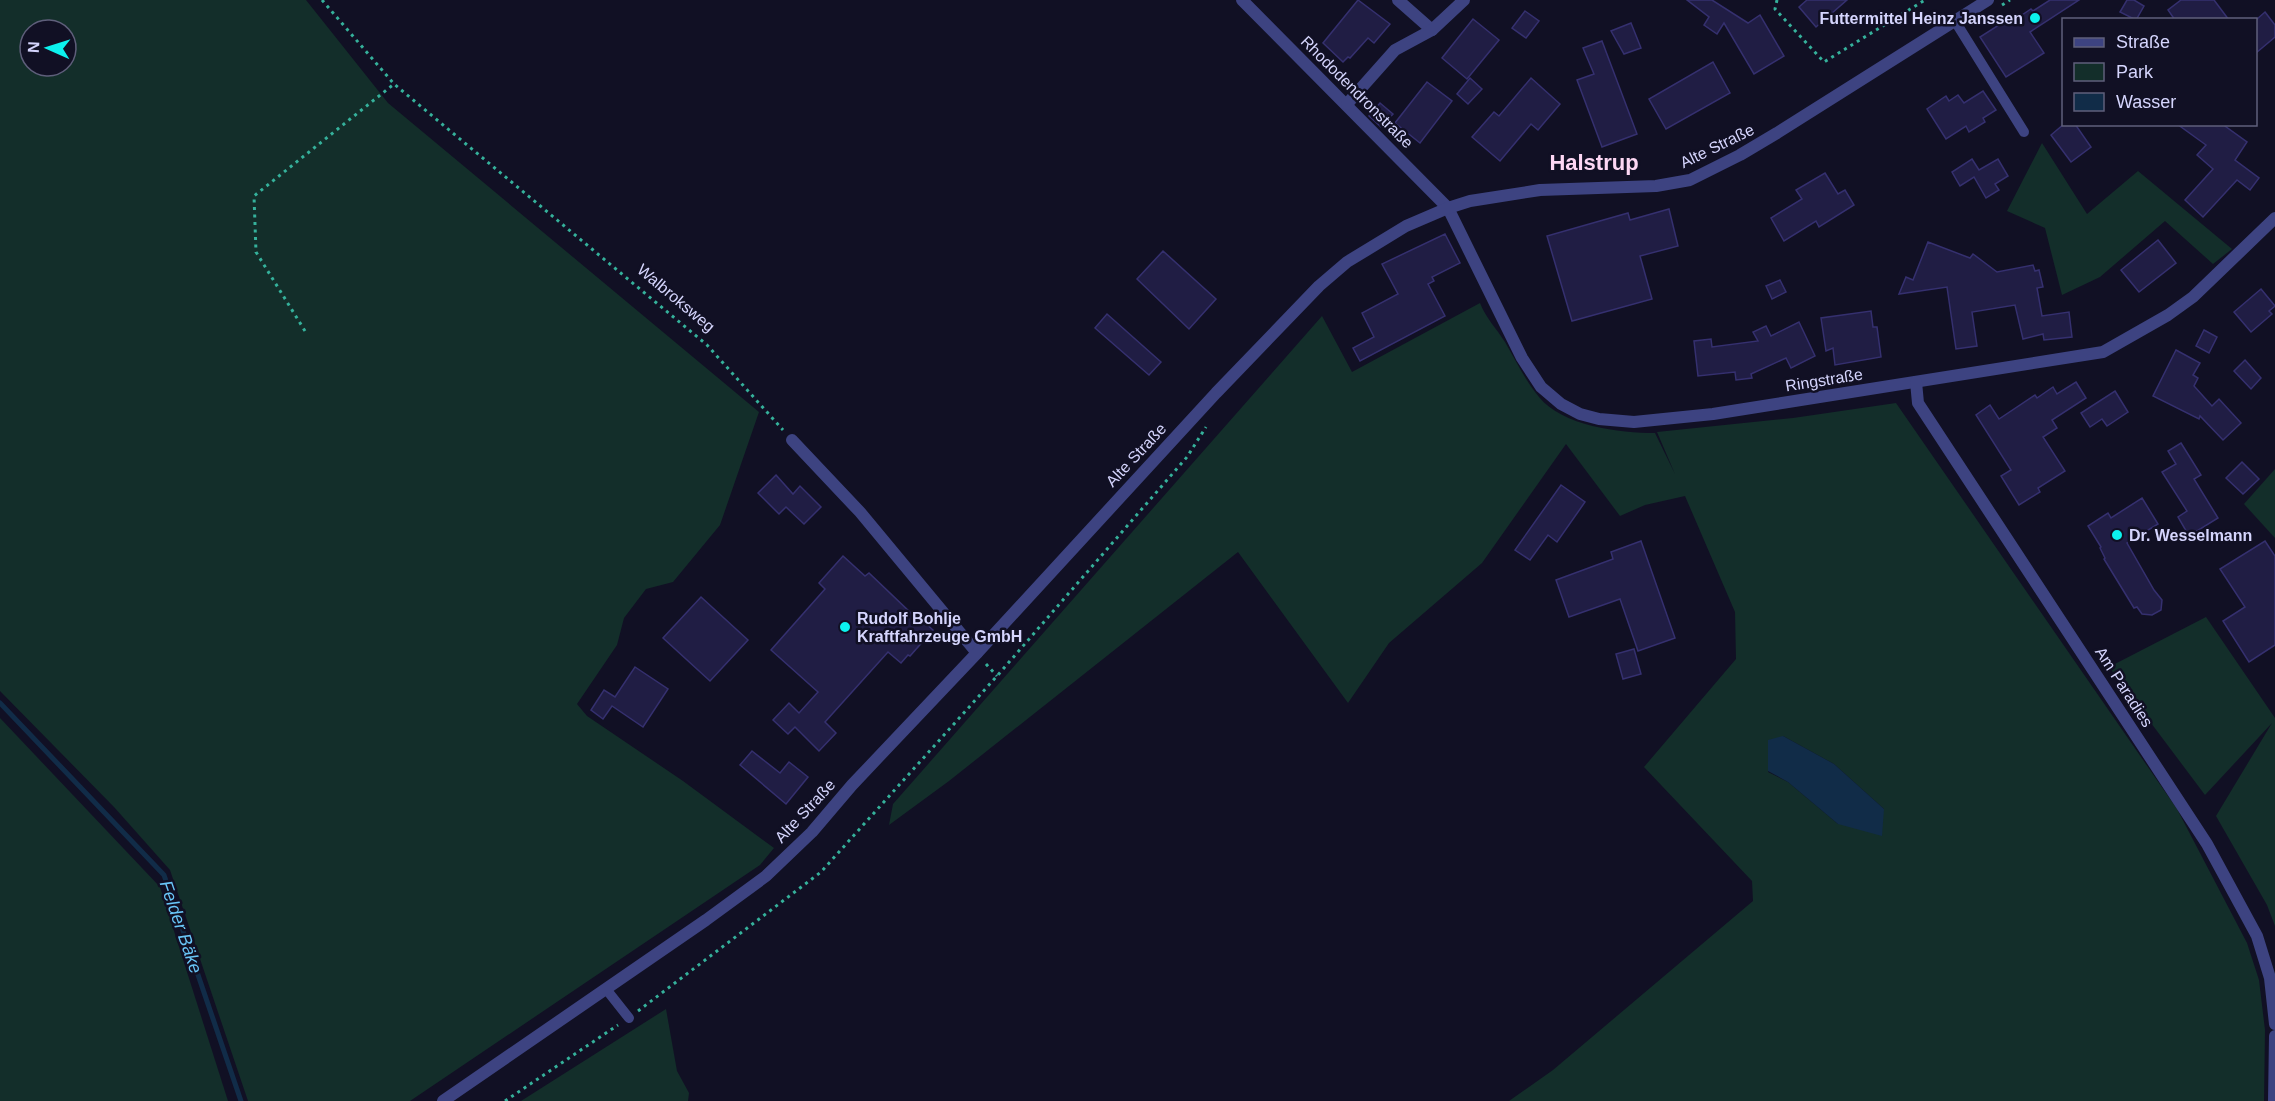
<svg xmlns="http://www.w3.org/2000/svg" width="2275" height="1101" font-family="Arial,sans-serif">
<rect width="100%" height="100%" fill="#111024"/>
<g fill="#132e2a" fill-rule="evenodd">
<path d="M0 0H306L388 103 759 412 720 525 673 582 646 589 624 618 617 645 577 704 587 716 683 781 774 848 760 865 410 1101H248L170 870 114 807 0 691ZM30 30H66V66H30Z"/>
<polygon points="2042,143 2087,214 2138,171 2232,249 2213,264 2165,221 2100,277 2062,295 2045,228 2007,211"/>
<path d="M1480 303C1486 318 1496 328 1505 342 1516 361 1525 380 1539 397 1562 426 1620 433 1655 433L1675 474 1657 432 1793 418 1896 403 2177 809 2247 943 2259 980 2265 1030 2264 1101H1509L1553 1070 1753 901 1752 881 1644 767 1736 659 1735 612 1685 496 1645 505 1620 516 1566 444 1482 563 1389 643 1348 703 1238 552 949 781 889 825 893 804 1322 316 1352 372ZM1783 736 1834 764 1884 809 1838 824 1788 782 1768 772Z"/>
<polygon points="2275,469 2275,538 2244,504"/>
<polygon points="2206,617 2275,718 2275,926 2267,905 2216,816 2272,723 2205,795 2109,667"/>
<polygon points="0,718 160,887 228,1101 0,1101"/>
<polygon points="666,1009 677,1071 689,1093 688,1101 521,1101"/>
</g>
<polygon fill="#112c48" points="1783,736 1834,764 1884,809 1882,836 1838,824 1788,782 1768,771 1768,740"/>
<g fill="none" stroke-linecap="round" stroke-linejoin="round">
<polyline stroke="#112c48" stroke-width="5" points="0,703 164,875 241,1101"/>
</g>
<g fill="#201d44" stroke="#35306f" stroke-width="1.5">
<polygon points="1358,0 1390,24 1374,43 1368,38 1350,58 1348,57 1343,62 1323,43"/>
<polygon points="1687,0 1712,0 1748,23 1760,15 1784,56 1754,74 1724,23 1717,34 1704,25 1709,17"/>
<polygon points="1807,0 1847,0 1816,27 1799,7"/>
<polygon points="2050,0 2079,0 2030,32 2044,53 2006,77 1980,37 2005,21 2007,25 2031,9 2033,11"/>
<polygon points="2127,0 2134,0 2144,6 2136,20 2120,12"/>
<polygon points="2181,0 2214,0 2229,20 2175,20 2168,10"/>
<polygon points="1525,11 1539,21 1526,38 1512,28"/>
<polygon points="2265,12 2275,25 2275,37 2256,53 2256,20"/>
<polygon points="1473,19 1499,40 1467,79 1442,58"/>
<polygon points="1631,23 1641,48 1624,54 1611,31"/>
<polygon points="1602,41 1637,134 1602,147 1577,80 1594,74 1583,48"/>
<polygon points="1713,62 1730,93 1666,129 1649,99"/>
<polygon points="1470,78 1482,89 1468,104 1457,94"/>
<polygon points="1531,78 1560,104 1538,130 1531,124 1500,161 1472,137 1494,112 1499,116"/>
<polygon points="1427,82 1452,101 1420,143 1395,123"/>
<polygon points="1983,91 1996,110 1983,118 1985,122 1969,132 1966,126 1946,139 1927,109 1946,96 1949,101 1958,95 1964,103"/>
<polygon points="1380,103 1393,114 1381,127 1369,116"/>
<polygon points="2064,124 2075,124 2091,147 2071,162 2051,135"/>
<polygon points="2177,124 2222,124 2247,142 2235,160 2259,178 2250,190 2237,180 2203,217 2185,200 2213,169 2197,155 2206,145"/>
<polygon points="1972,159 1979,170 1998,159 2008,176 1995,184 1999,190 1986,198 1974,177 1960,186 1952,172"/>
<polygon points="1825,173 1838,194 1845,190 1854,205 1819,227 1816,221 1784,241 1771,218 1802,199 1796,190"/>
<polygon points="1669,209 1678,246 1640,256 1652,299 1572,321 1547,236 1628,213 1630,220"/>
<polygon points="1445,234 1460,263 1432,277 1434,281 1428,284 1445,316 1360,361 1353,348 1374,337 1362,313 1398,294 1382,264"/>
<polygon points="2158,240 2176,263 2139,292 2121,270"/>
<polygon points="1928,242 1970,258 1973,254 1997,272 2033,265 2035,271 2039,270 2043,287 2037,288 2042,316 2069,312 2072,337 2044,340 2043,334 2023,339 2015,305 1972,312 1977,346 1956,349 1947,287 1899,294 1906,277 1913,280"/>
<polygon points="1163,251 1216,299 1189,329 1137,279"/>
<polygon points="1780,280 1786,292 1772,299 1766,286"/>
<polygon points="2261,289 2275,306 2269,311 2272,314 2251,332 2234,312"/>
<polygon points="1871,311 1873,327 1877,327 1881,357 1835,365 1833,348 1826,351 1821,318"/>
<polygon points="1107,314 1161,362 1149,375 1095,328"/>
<polygon points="1799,322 1815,356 1791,368 1786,358 1751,374 1752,378 1736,380 1735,372 1698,376 1694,341 1711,339 1712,347 1758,341 1753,332 1766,326 1771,336"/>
<polygon points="2204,330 2217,337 2209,353 2196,346"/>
<polygon points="2176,350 2200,363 2193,375 2198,378 2194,386 2212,406 2219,399 2241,423 2223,440 2200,416 2199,419 2153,396"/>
<polygon points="2245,360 2261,378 2251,389 2234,371"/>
<polygon points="2076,382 2086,398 2052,420 2057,428 2043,437 2065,471 2038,488 2040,492 2019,505 2001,476 2011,470 1976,415 1990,405 1999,419 2035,395 2037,398 2053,387 2057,394"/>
<polygon points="2115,391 2128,412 2107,426 2102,419 2090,427 2081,413"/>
<polygon points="2181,443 2201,475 2194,479 2218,518 2189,536 2178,517 2187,511 2162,472 2176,464 2168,451"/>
<polygon points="2242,462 2259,479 2243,494 2226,478"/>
<polygon points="776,475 793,494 800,486 821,507 804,524 786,507 779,514 758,493"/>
<polygon points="1561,485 1585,502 1557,542 1548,535 1530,560 1515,550"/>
<polygon points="2142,498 2158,524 2127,543 2154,590 2162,600 2161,610 2152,615 2142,614 2137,607 2134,608 2104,559 2105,558 2100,548 2101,547 2088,526 2108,513 2111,518"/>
<polygon points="1641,541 1675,638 1638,651 1620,599 1569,617 1556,580 1613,559 1611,552"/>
<polygon points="2265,541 2275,556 2275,645 2249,662 2223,621 2245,607 2220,569"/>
<polygon points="843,556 865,576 869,573 911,613 913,612 933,630 910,656 908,655 901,663 888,652 825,722 836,733 819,751 795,727 788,734 773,720 789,703 799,713 818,692 771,650 825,589 819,583"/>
<polygon points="701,597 748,640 710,681 663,638"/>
<polygon points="1634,649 1641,674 1623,679 1616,654"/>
<polygon points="635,667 668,689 643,727 612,706 603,719 591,710 604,690 615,697"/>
<polygon points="752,751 780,773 789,762 808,777 786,804 740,765"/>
</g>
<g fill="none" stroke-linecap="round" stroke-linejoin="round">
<g stroke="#35b19b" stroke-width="3" stroke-dasharray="3 4.5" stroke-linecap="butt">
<polyline points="322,0 394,84 707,345 783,430"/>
<polyline points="1777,0 1775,9 1824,62 1925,0"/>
<polyline points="2002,5 2010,0"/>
<polyline points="305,331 256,252 254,196 394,84"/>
<polyline points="986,664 997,676"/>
<polyline points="638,1011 821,872 997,676 1187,457 1206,427"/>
<polyline points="505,1101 618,1025"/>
</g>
<g stroke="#3d4381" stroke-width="10">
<polyline points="1955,21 2024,132"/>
<polyline points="606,989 629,1018"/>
</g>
<g stroke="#3d4381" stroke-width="12">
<polyline points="1242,0 1448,208 1522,358 1541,387 1561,404 1580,414 1599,419 1634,422 1713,414 2103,352 2168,315 2193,297 2275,218"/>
<polyline points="1398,0 1432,30"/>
<polyline points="1347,104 1395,50 1432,30 1464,0"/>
<polyline points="1916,382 1918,403 2207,844 2257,936 2270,978 2275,1024"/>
<polyline points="792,440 860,512 977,653"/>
<polyline points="2274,1101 2275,1036"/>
</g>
<polyline stroke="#3d4381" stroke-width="12" points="443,1101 706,920 766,876 812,832 852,785 977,653 1216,393 1319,286 1347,262 1406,226 1448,208 1470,201 1540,190 1656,186 1690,180 1740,155 1777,133 1988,0"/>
</g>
<g fill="#0cf2ee" stroke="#111024" stroke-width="2">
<circle cx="2035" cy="18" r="6"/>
<circle cx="2117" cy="535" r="6"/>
<circle cx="845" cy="627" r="6"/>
</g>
<g text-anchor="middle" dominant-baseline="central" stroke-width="5" stroke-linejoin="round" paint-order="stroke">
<g font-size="16" font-weight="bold" fill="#d5d5fd" stroke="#111024" text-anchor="start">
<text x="2023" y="18" text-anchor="end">Futtermittel Heinz Janssen</text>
<text x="2129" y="535">Dr. Wesselmann</text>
<text x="857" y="618">Rudolf Bohlje<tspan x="857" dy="18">Kraftfahrzeuge GmbH</tspan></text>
</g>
<g font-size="16" fill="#d5d5fd" stroke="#111024">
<text transform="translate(1357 92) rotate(45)">Rhododendronstraße</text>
<text transform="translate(1717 146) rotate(-26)">Alte Straße</text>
<text transform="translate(676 298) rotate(40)">Walbroksweg</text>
<text transform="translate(1824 380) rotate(-9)">Ringstraße</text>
<text transform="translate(1136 455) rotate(-47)">Alte Straße</text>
<text transform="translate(2124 687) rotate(57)">Am Paradies</text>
<text transform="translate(805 811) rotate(-47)">Alte Straße</text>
</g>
<g font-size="18" font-style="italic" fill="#69c6f8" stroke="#111024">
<text transform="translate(181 927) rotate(71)">Felder Bäke</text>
</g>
<g font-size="22" font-weight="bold" fill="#fdd7f4" stroke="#111024">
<text x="1594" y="162">Halstrup</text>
</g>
</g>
<rect x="2062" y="18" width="195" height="108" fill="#111024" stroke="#5f5f7b" stroke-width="1.5"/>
<rect x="2074" y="38" width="30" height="9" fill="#3d4381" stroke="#5f5f7b" stroke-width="1.5"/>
<text x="2116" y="48" font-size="18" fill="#d5d5fd">Straße</text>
<rect x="2074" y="63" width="30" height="18" fill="#132e2a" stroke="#5f5f7b" stroke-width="1.5"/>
<text x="2116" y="78" font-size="18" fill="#d5d5fd">Park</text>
<rect x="2074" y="93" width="30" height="18" fill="#112c48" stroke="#5f5f7b" stroke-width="1.5"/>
<text x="2116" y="108" font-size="18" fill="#d5d5fd">Wasser</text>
<g transform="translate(48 48) rotate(273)"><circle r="28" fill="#111024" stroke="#5f5f7b" stroke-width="1.5"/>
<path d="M0-4.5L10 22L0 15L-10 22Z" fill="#0cf2ee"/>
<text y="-9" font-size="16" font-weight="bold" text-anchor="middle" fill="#d5d5fd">N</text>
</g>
</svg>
